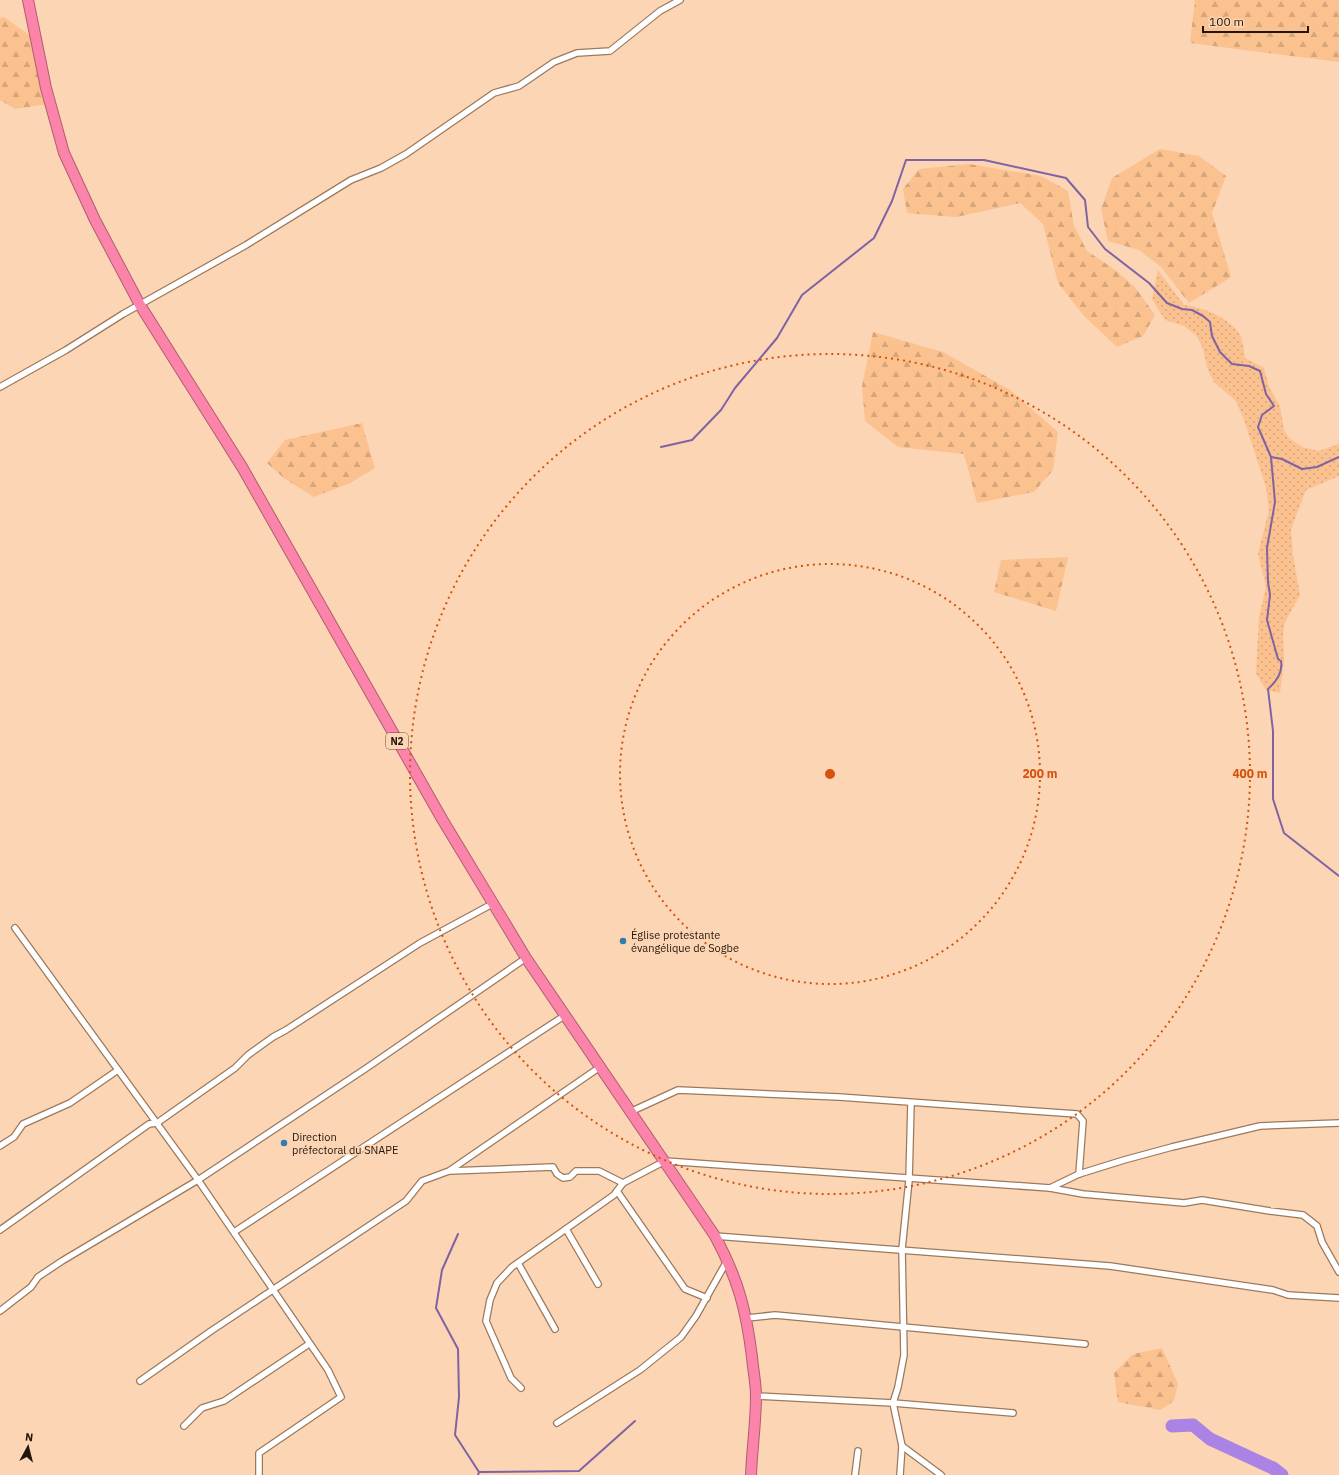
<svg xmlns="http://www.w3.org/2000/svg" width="1339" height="1475" font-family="'IBM Plex Sans',sans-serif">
<defs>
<pattern id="green-dots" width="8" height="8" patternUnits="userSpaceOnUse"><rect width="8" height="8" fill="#fbc18f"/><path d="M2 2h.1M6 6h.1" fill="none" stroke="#d7a57a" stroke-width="1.8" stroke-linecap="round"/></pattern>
<pattern id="forest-firs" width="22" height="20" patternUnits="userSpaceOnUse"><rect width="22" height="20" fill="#fbc18f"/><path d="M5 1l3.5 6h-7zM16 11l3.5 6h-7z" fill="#d7a57a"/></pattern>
</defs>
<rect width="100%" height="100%" fill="#fcd5b5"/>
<path fill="url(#green-dots)" d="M1158 270 1184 305C1202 307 1228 317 1239 333 1243 339 1244 351 1245 358L1264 368 1269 387 1280 406 1284 430 1289 438 1302 447 1319 451 1339 444V476L1306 490 1291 529 1293 555 1300 595 1285 622 1283 634 1284 660 1280 693 1266 690 1256 674 1259 617 1266 587 1258 554 1269 510 1266 487 1244 420 1236 401 1214 382 1208 370 1202 346 1196 335 1184 326 1165 320 1152 299Z"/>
<g fill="url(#forest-firs)">
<polygon points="1195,0 1339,0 1339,62 1190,43"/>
<polygon points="4,17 32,37 48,104 15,109 0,100 0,18"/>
<polygon points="1160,149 1199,156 1226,176 1212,213 1231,277 1189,303 1161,267 1139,250 1108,241 1101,209 1112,178"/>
<polygon points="969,164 1041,176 1068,191 1074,226 1087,251 1114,269 1135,287 1155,315 1143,336 1117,347 1084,316 1058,283 1043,224 1020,203 956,217 907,213 903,189 919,169"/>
<polygon points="873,332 943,352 1010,390 1058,432 1053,470 1034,492 977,503 964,454 898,447 865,421 862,386"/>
<polygon points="362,423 375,468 350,483 314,497 285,479 267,463 285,440"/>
<polygon points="1068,557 1056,611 994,592 1001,560"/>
<polygon points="1162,1348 1178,1384 1174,1401 1160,1410 1118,1402 1114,1373 1133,1354"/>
</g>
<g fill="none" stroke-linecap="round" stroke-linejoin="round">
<g stroke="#8162a3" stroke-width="2">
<polyline points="661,447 692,440 721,410 735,388 777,338 802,295 874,238 892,201 906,160 984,160 1066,178 1085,200 1088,227 1105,249 1149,283 1167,303 1182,309 1192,310 1203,316 1210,322 1212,336 1220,352 1232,364 1249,366 1260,371 1266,394 1274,406 1262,415 1258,427 1271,457 1282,459 1302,469 1317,467 1339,457"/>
<path d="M1271 457 1275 502 1267 548 1268 582 1270 595 1267 620 1278 659 1281 661C1283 672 1276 682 1268 689L1273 731V799L1284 833 1339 876"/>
<polyline points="458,1234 442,1270 436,1308 458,1349 459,1397 455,1435 479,1472 478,1475"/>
<polyline points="479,1472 579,1471 635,1421"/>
</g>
<polyline stroke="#aa83e5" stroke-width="13" points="1172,1426 1193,1425 1210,1439 1273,1468 1282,1475"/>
<defs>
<g id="street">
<polyline points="0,387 66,350 123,314 246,245 351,180 381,168 406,154 494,93 519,86 554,62 577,53 610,51 660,11 680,0"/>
<polyline points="15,928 198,1180 328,1370 341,1397 259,1453 259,1475"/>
<polyline points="630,1112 678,1090 839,1097 1077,1114 1083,1121 1079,1174"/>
<polyline points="0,1146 14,1137 23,1124 70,1103 118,1070"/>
<polyline points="450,1171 553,1167 557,1174 563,1178 570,1177 576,1171 599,1171 623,1183"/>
<polyline points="1050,1188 1079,1174 1124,1160 1172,1147 1260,1126 1339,1123"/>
<polyline points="617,1191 685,1289 707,1298"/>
<polyline points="566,1229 598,1284"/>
<polyline points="0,1230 149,1124 157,1123 235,1068 248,1055 273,1037 286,1030 420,943 494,903"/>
<polyline points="234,1232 564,1016"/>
<polyline points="715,1236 1110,1266 1273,1290 1288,1295 1339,1298"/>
<polyline points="518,1263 555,1329"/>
<polyline points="0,1311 31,1287 38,1277 62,1261 198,1180 368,1067 526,958"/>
<polyline points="747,1318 775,1315 1085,1344"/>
<polyline points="140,1381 211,1331 406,1201 422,1181 449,1171 600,1067"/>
<polyline points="521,1388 511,1378 486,1321 490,1300 497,1283 512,1267 614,1195 623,1183 665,1161 1050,1188 1083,1194 1184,1203 1202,1200 1270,1211 1303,1215 1317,1226 1322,1242 1339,1272"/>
<polyline points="756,1396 893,1403 1013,1413"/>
<polyline points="557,1423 640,1370 681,1337 696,1316 727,1261"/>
<polyline points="184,1426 202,1408 224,1401 309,1344"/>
<polyline points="902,1446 941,1475"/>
<polyline points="855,1475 858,1451"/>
<polyline points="900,1475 902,1446 893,1403 898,1387 904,1355 902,1249 909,1180 911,1103"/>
</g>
<path id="highway" d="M28 0 46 88 64 153 95 220 140 305 242 467 442 819 526 958 715 1236C738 1279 746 1309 752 1357 753 1370 756 1383 756 1396 756 1422 752 1449 751 1475"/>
</defs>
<use href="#street" stroke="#9c795c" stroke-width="8"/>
<use href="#highway" stroke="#b05d72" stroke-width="12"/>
<use href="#street" stroke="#fff" stroke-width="5.5"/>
<use href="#highway" stroke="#fc84aa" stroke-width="10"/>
</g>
<g fill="none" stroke="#d4520c" stroke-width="2" stroke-dasharray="2 4">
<circle cx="830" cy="774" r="210"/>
<circle cx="830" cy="774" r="420"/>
</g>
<g fill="#2f7cae" stroke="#fcd5b5" stroke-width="1.5">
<circle cx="623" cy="941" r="4"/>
<circle cx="284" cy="1143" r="4"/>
</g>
<g text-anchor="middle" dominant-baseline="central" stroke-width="3.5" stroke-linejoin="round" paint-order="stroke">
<rect fill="#fcd5b5" stroke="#634f3d" stroke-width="1" x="386" y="733" width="22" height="16" rx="3"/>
<g font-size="10" font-weight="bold" fill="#221509">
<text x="397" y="741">N2</text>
</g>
<g font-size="11" fill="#221509" stroke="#fcd5b5" text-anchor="start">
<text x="631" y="935">Église protestante<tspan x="631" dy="13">évangélique de Sogbe</tspan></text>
<text x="292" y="1137">Direction<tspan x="292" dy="13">préfectoral du SNAPE</tspan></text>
</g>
</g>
<circle cx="830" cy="774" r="6" fill="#d4520c" stroke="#fcd5b5" stroke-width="2"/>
<g font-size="12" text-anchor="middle" font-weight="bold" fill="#d4520c" stroke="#fcd5b5" stroke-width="3.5" stroke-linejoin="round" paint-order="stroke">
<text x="1040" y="778">200 m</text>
<text x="1250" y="778">400 m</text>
</g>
<g transform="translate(28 1447) rotate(7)" stroke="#fcd5b5" stroke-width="3" paint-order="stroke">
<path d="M0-3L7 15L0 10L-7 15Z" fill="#221509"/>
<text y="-6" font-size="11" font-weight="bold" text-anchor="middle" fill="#221509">N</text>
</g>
<path d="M1203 26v6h105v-6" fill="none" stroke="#221509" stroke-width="2"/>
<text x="1209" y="26" font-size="12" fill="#221509" stroke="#fcd5b5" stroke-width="3" paint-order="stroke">100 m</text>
</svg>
